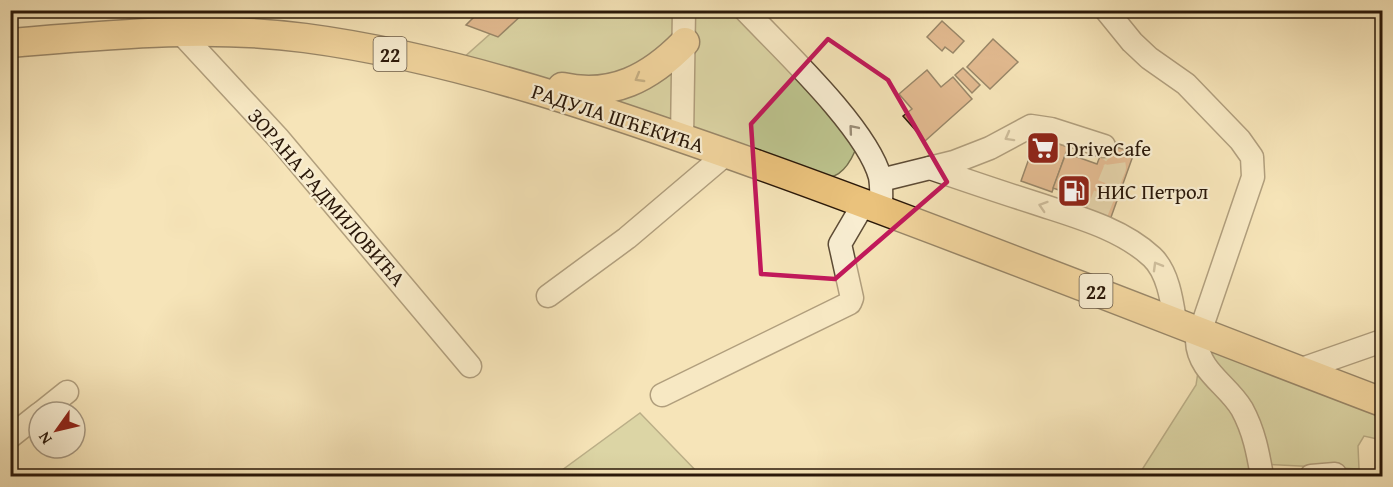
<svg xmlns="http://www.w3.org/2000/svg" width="1393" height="487" font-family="'Gentium Book Plus',serif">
<rect width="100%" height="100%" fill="#f5e4b8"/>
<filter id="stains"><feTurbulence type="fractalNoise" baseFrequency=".00333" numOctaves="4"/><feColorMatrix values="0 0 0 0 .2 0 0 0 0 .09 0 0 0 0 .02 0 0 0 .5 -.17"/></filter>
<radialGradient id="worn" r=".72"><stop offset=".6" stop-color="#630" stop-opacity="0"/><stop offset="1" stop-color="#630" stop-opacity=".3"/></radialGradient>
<g fill="#bdc48e" stroke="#746e4c" stroke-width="1.5">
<path d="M516 11H745L828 99 855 151C844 176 835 177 809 183L452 68Z"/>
<polygon points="1197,341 1382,402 1382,440 1364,436 1358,446 1359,469 1260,464 1250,476 1138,476 1196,385 1200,359"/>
<polygon points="640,413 701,476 554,476"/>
</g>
<g fill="#ca8760" stroke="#2a1809" stroke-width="1.5">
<polygon points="481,10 523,10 525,12 498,37 466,25"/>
<polygon points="942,21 964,41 953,53 945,47 942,51 927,37"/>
<polygon points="993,39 1018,62 990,89 967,67"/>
<polygon points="963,68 980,85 972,93 955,75"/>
<polygon points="927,70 941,87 953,77 972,99 925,141 903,116 912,109 899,94"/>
<polygon points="1037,136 1068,147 1052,192 1021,181"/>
<polygon points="1105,143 1134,153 1110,220 1081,209 1085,199 1053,188 1066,153 1097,164"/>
</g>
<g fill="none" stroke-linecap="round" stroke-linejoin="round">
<polyline stroke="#ccbb95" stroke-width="22" stroke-dasharray="22 11" stroke-linecap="butt" points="1096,215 1115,168 1113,153 1104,146"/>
<defs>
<g id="minor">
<path d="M745 10C782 49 867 128 880 177 882 187 881 199 881 209"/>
<path d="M1106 10 1132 42 1149 58 1186 84 1240 140 1252 157 1253 177 1197 341C1198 371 1228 385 1242 409 1254 431 1258 453 1262 476"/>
<polyline points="180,32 279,139 470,366"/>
<polyline points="682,138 684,10"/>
<path d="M930 168C965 180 1000 192 1035 203 1074 216 1121 228 1152 257 1168 272 1172 301 1175 321"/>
<polyline points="881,180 954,162 990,148 1031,126 1051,129 1104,146"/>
<polyline points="548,296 627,238 726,154"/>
<polyline points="1299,370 1382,341"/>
<polyline points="662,395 850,303 852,298 840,244 864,203"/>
<polyline points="42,412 67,392"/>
<polyline points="10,437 39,414"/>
<polyline points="1311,476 1335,474 1335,476"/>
</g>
<g id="major">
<path d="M10 43C107 35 208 25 305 38 457 58 612 113 756 164 966 239 1174 323 1382 402"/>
<path d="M562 87C612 98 650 78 685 42"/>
</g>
</defs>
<use href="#minor" stroke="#5d4b35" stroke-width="25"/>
<use href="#major" stroke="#2a1809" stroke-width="31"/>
<use href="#minor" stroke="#f8edd1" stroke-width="22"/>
<use href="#major" stroke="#eac27c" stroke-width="28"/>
</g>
<defs><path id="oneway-chevron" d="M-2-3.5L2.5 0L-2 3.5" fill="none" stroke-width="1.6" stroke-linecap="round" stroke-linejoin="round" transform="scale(1.5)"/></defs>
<use stroke="#8a6d42" href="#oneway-chevron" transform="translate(639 78) rotate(150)"/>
<g stroke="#9b8d77">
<use href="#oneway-chevron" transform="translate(853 129) rotate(-130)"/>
<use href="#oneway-chevron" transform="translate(1009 137) rotate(151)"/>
<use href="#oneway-chevron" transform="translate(1043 206) rotate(-162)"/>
<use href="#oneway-chevron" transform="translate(1157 266) rotate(-120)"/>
</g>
<path d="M0 0H1393V487H0ZM828 39 888 80 947 182 835 279 761 274 751 124Z" fill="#f5e4b8" fill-opacity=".55" fill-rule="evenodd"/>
<path fill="none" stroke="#c2185b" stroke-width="4.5" stroke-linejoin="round" d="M828 39 888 80 947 182 835 279 761 274 751 124Z"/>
<defs>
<symbol id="supermarket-square" viewBox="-11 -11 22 22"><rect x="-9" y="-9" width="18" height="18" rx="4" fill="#8f2418" stroke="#f8edd1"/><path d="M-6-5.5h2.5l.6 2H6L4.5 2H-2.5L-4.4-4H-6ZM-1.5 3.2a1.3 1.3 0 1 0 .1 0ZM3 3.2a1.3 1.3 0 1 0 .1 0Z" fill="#fff"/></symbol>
<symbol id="fuel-square" viewBox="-11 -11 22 22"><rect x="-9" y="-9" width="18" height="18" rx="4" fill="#8f2418" stroke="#f8edd1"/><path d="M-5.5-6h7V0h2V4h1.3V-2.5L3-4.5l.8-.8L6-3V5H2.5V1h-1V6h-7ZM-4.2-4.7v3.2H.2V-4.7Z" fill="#fff"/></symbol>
</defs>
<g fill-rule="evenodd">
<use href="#supermarket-square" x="1024" y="129" width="38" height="38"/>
<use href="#fuel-square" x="1055" y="172" width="38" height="38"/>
</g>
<g text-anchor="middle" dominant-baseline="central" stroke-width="4.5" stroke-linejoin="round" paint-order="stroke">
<g fill="#f8edd1" stroke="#685845" stroke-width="1.5">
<rect x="373.5" y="37" width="33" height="34" rx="4.5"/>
<rect x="1079.5" y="274" width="33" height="34" rx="4.5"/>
</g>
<g font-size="20" font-weight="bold" fill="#2a1809">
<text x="390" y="54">22</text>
<text x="1096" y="291">22</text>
</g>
<g font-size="21" fill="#2a1809" stroke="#f8edd1">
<text transform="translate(618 118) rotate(18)">РАДУЛА ШЋЕКИЋА</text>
<text transform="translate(327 197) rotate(49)">ЗОРАНА РАДМИЛОВИЋА</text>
</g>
<g font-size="21" fill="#2a1809" stroke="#f8edd1" text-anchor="start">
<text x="1066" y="148">DriveCafe</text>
<text x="1097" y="191">НИС Петрол</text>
</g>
</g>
<rect width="1393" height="487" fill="none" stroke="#f5e4b8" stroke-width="36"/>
<rect x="12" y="12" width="1369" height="463" fill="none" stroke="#2a1809" stroke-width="3"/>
<rect x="18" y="18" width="1357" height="451" fill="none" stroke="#2a1809" stroke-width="1.5"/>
<g transform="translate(57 430) rotate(236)"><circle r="28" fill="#f8edd1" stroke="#a69881" stroke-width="1.5"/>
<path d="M0-4.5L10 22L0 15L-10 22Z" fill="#8f2418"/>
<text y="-9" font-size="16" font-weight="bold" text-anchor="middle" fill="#2a1809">N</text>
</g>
<rect width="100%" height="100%" filter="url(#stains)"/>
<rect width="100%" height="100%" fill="url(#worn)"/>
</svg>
